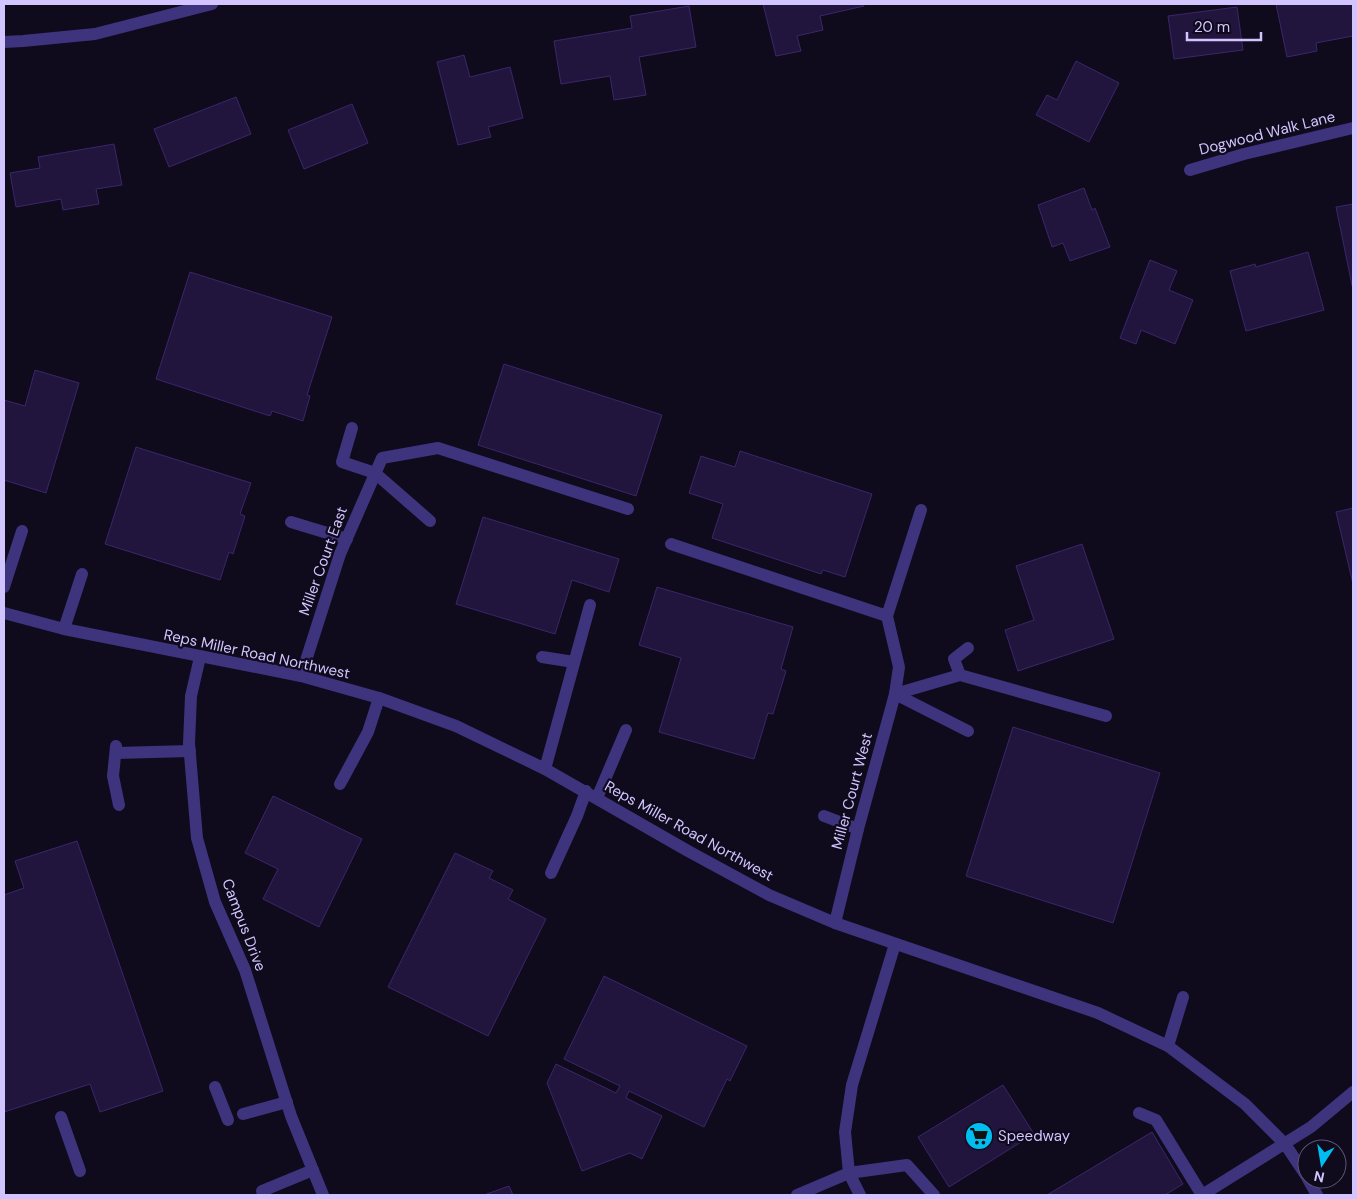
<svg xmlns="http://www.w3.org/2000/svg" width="1357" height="1199" font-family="'DM Sans',sans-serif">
<rect width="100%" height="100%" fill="#0f0a1c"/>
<g fill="#22153d" stroke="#3b266b">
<polygon points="763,4 863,4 864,6 820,16 823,30 797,36 801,51 776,56"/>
<polygon points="1276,4 1353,4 1353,36 1316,43 1317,51 1287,57"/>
<polygon points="689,6 696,47 639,57 646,95 614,100 610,76 561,84 554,41 632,28 630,16"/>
<polygon points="1237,7 1243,50 1174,59 1168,16"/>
<polygon points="464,55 470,77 510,67 523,118 488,127 491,137 458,145 437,62"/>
<polygon points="1076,61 1119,83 1089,142 1036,115 1047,95 1057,100"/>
<polygon points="236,97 251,134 169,167 154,129"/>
<polygon points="352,104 368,143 304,169 288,130"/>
<polygon points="114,144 122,185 96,189 99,204 63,210 61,199 16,207 10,173 40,168 38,157"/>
<polygon points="1084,188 1092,210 1095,208 1110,247 1070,261 1063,243 1052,247 1038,205"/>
<polygon points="1353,204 1353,290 1336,207"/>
<polygon points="1308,252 1324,310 1246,331 1230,271 1255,264 1256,267"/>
<polygon points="1150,260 1177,271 1169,290 1193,300 1175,344 1141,330 1136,344 1120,338"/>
<polygon points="190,272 332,317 307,395 310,396 303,421 272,411 270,416 156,379"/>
<polygon points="504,364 662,415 636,496 478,445"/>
<polygon points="35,370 79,383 46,493 4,480 4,400 25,406"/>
<polygon points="136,447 251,483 240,514 245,516 233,554 229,552 220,580 105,544"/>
<polygon points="740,451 872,494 845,577 823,570 821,574 712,538 723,504 689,493 701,456 735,467"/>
<polygon points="1353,508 1353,584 1336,512"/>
<polygon points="483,517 619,559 609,592 572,580 555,634 456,604"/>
<polygon points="1082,544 1114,639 1018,671 1005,630 1034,620 1016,566"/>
<polygon points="657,587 793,627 781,669 786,671 773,714 768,713 754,759 659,732 681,658 639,645"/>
<polygon points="1013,727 1160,773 1113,923 966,876"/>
<polygon points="273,796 362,839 319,927 263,899 278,869 245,853"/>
<polygon points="77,841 163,1091 100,1112 90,1084 4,1112 4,895 24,888 15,861"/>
<polygon points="455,853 493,871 489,878 513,890 508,899 546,919 488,1036 388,987"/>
<polygon points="604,976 747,1046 730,1081 727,1079 704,1127 629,1091 626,1098 662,1116 642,1159 630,1153 582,1171 547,1083 556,1064 616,1093 620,1086 564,1059"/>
<polygon points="1003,1085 1034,1134 949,1187 918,1137"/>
<polygon points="1152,1132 1183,1184 1165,1195 1047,1195"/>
<polygon points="509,1186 513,1195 484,1195"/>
</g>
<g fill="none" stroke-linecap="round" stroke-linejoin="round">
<g stroke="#3e337d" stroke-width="12">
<polyline points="4,42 23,41 95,34 212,4"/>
<polyline points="1190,170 1244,154 1353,128"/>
<polyline points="352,428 342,462 375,473 430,521"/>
<polyline points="291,522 347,539"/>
<polyline points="671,544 887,616"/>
<polyline points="4,587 22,531"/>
<polyline points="4,613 64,629 301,676 379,698 456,726 545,769 688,851 769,895 835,923 1098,1013 1168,1046 1245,1104 1285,1144 1307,1177"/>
<polyline points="64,629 82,574"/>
<polyline points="200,657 191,696 189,743 197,838 215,902 245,970 291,1116 323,1195"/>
<polyline points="542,657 574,662"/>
<polyline points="960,675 954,659 968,648"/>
<polyline points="301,676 340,554 382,458 438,448 628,509"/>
<polyline points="895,694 960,675 1106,716"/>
<polyline points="895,694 968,731"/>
<polyline points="116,746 113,776 119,805"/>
<polyline points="116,753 190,751"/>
<polyline points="545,769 590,605"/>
<polyline points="340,784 368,732 379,698"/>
<polyline points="597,798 626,730"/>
<polyline points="824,816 858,829"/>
<polyline points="551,873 577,816 586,791"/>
<polyline points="835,923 858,829 895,694 899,667 887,616 921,510"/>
<polyline points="1168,1046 1183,997"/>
<polyline points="215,1087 228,1120"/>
<polyline points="1139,1113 1156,1120 1202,1195"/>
<polyline points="243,1114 287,1102"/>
<polyline points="61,1117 80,1171"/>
<polyline points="1308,1179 1317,1195"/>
<polyline points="262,1191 313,1170"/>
<polyline points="797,1195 849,1173 907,1165 934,1195"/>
<polyline points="860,1195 849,1173 845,1132 852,1085 895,944"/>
<polyline points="1202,1195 1311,1127 1353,1092"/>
</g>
</g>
<defs>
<symbol id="supermarket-disc" viewBox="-11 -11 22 22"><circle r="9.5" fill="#00bef0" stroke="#0f0a1c"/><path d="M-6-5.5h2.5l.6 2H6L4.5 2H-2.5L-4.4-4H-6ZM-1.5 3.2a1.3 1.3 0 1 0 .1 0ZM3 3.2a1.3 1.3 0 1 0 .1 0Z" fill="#111"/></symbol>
</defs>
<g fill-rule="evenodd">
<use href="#supermarket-disc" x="963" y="1120" width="32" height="32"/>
</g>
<g text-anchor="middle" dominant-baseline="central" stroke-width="4.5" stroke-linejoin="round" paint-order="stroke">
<g font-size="15" fill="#d2c5ff" stroke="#0f0a1c">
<text transform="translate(1267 133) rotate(-14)">Dogwood Walk Lane</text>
<text transform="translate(323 561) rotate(-70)">Miller Court East</text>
<text transform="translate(257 654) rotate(12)">Reps Miller Road Northwest</text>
<text transform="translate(852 791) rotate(-75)">Miller Court West</text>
<text transform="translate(689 831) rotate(29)">Reps Miller Road Northwest</text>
<text transform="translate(244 925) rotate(69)">Campus Drive</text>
</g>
<g font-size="15" fill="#d2c5ff" stroke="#0f0a1c" text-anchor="start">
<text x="998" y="1136">Speedway</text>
</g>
</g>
<rect width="1357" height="1199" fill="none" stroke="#d2c5ff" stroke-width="10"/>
<g transform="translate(1322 1164) rotate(192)"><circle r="24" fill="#0f0a1c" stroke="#5d5577"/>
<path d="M0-4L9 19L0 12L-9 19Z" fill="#00bef0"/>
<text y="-8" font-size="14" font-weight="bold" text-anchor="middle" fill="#d2c5ff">N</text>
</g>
<path d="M1187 32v8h74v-8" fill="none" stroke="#d2c5ff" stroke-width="2.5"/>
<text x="1194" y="32" font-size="15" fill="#d2c5ff" stroke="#0f0a1c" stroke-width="4" paint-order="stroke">20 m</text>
</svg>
